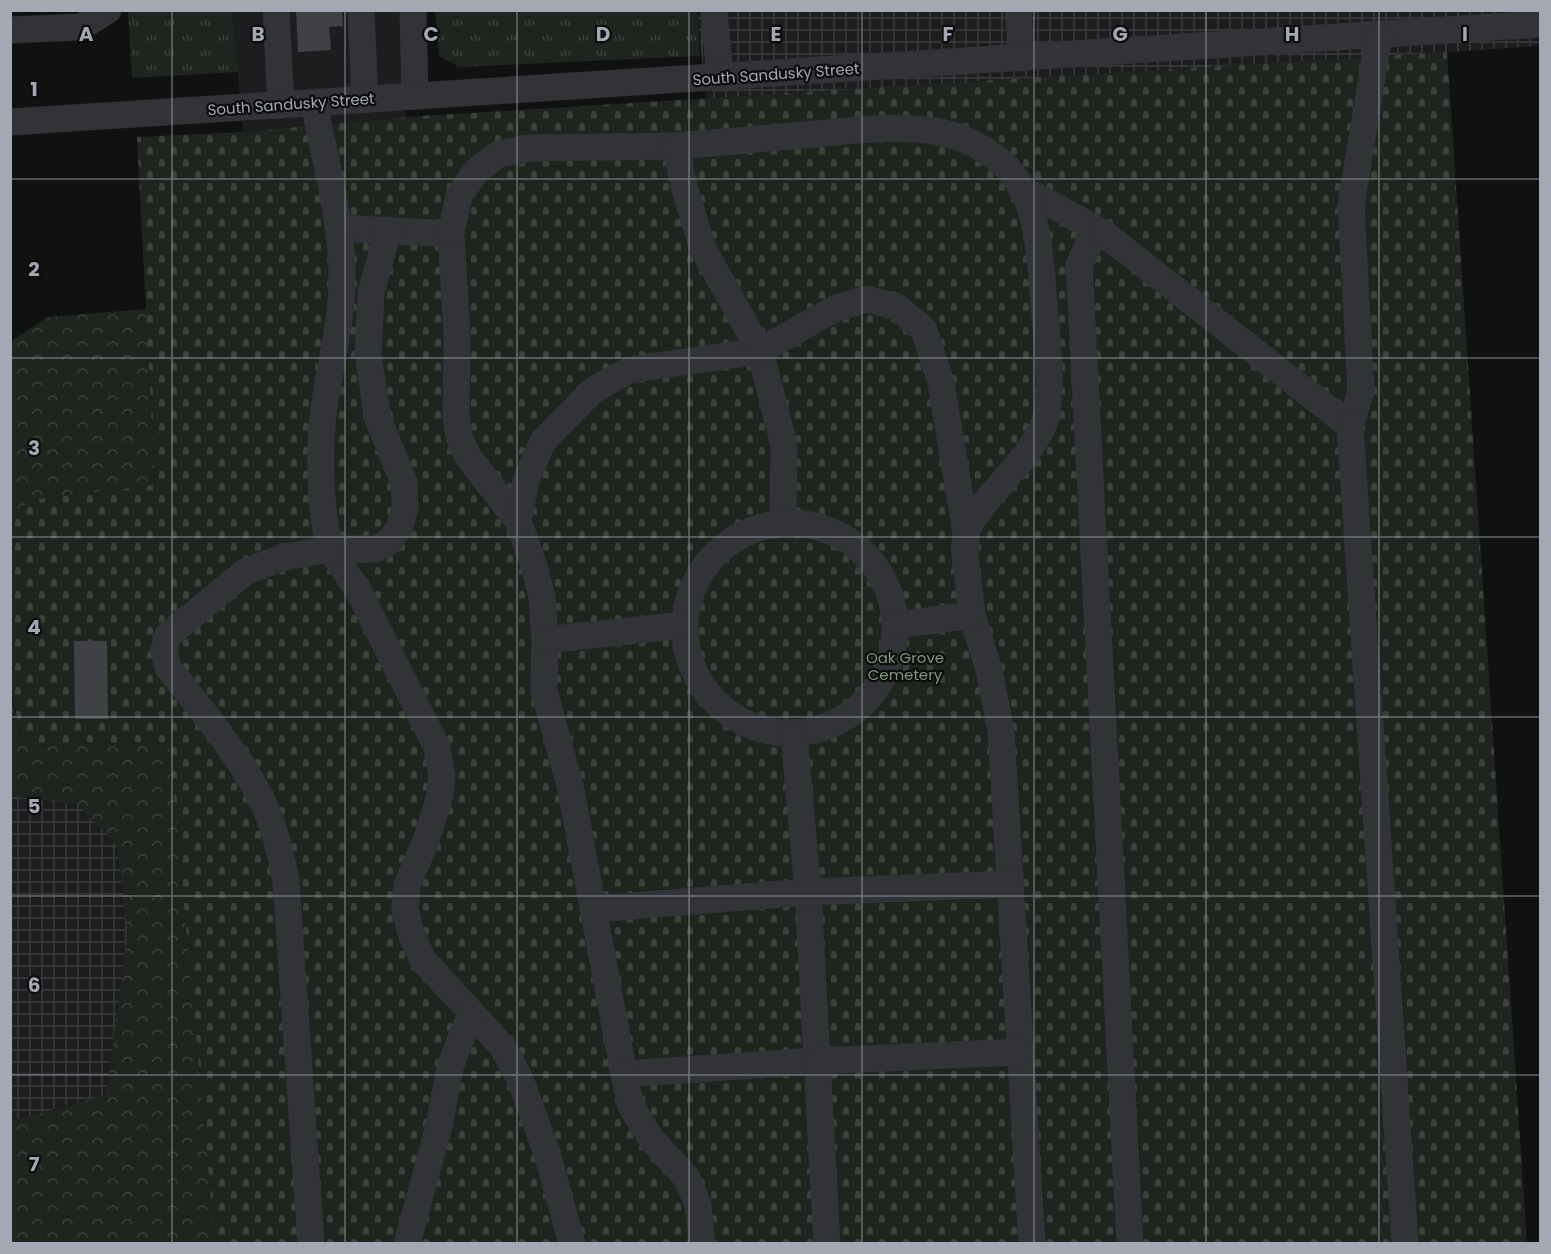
<svg xmlns="http://www.w3.org/2000/svg" width="1551" height="1254" font-family="Poppins,sans-serif">
<defs>
<pattern id="industrial-grid" width="8" height="8" patternUnits="userSpaceOnUse" patternTransform="scale(1.5)"><rect width="8" height="8" fill="#1d1d1f"/><path d="M0 4h8M4 0v8" fill="none" stroke="#3b3b3d"/></pattern>
<pattern id="grass-tufts" width="24" height="20" patternUnits="userSpaceOnUse" patternTransform="scale(1.5)"><rect width="24" height="20" fill="#1d251e"/><path d="M3 7l-1-3M5 7V3M7 7l1-3M15 17l-1-3M17 17v-4M19 17l1-3" fill="none" stroke="#3b423c"/></pattern>
<pattern id="forest-crowns" width="20" height="18" patternUnits="userSpaceOnUse" patternTransform="scale(1.5)"><rect width="20" height="18" fill="#1d251e"/><path d="M2 6a3 3 0 1 1 6 0M12 15a3 3 0 1 1 6 0" fill="none" stroke="#3b423c"/></pattern>
<pattern id="cemetery-stones" width="16" height="16" patternUnits="userSpaceOnUse" patternTransform="scale(1.5)"><rect width="16" height="16" fill="#1d251e"/><path d="M2 7V4a2 2 0 0 1 4 0v3zM10 15v-3a2 2 0 0 1 4 0v3z" fill="#3b423c"/></pattern>
</defs>
<rect width="100%" height="100%" fill="#111112"/>
<polygon fill="#1d1d1f" points="232,11 400,11 406,117 243,132"/>
<g fill="url(#industrial-grid)">
<polygon points="1540,10 1540,46 706,99 697,11"/>
<polygon points="11,796 78,805 117,845 128,935 106,1095 11,1121"/>
</g>
<g fill="url(#grass-tufts)">
<polygon points="128,11 232,11 238,72 132,78"/>
<polygon points="435,11 697,11 700,56 459,67 439,56"/>
</g>
<g fill="url(#forest-crowns)">
<polygon points="146,309 155,485 30,500 11,522 11,341 48,317"/>
<polygon points="10,693 24,745 169,742 215,1243 11,1243 11,1121 106,1095 128,935 117,845 78,805 11,796"/>
</g>
<polygon fill="url(#cemetery-stones)" points="1447,52 1527,1243 215,1243 169,742 24,745 11,693 10,522 30,500 155,485 137,137 243,132 406,117"/>
<g fill="#404145">
<polygon points="296,10 342,10 343,26 329,27 331,50 298,52"/>
<polygon points="74,641 107,641 108,719 75,719"/>
</g>
<g fill="none" stroke-linecap="round" stroke-linejoin="round">
<g stroke="#323337" stroke-width="27">
<polyline points="276,10 281,105"/>
<polyline points="361,10 365,100"/>
<polyline points="413,10 415,96"/>
<polyline points="714,10 720,78"/>
<polyline points="1018,10 1022,58"/>
<polyline points="10,30 81,27 108,10"/>
<polyline points="10,122 1540,24"/>
<polyline points="1021,188 1102,232 1089,243 1079,265 1130,1244"/>
<polyline points="338,228 451,234 457,335 456,416 459,437 468,457 518,521 534,566 542,597 545,640 544,691 570,785 624,1074 817,1061 808,892 594,909"/>
<polyline points="1102,232 1350,426 1361,391 1351,205 1379,35"/>
<polyline points="451,234 459,196 477,170 499,154 530,148 676,146"/>
<polyline points="1350,426 1405,1244"/>
<polyline points="518,521 526,480 543,441 592,391 629,370 760,351 784,445 783,522"/>
<circle cx="790" cy="628" r="105"/>
<polyline points="330,549 358,590 437,747 442,776 439,799 425,843 407,885 405,908 411,934 423,960 502,1046 520,1079 547,1153 572,1244"/>
<polyline points="330,549 376,549 389,542 400,527 405,507 404,482 378,419 368,355 371,293 388,230"/>
<polyline points="972,615 989,670 1001,731 1032,1244"/>
<path d="M896 625 972 615 965 557 966 532 941 383 924 330 897 307 867 299 836 308 760 351 703 249 683 183 676 146C723 142 770 138 816 134 861 130 908 123 952 135 968 139 990 152 1003 164 1036 193 1040 249 1043 291 1045 325 1056 396 1043 426 1025 466 985 493 966 532"/>
<polyline points="545,640 684,625"/>
<polyline points="794,735 808,892 1010,884"/>
<polyline points="624,1074 631,1106 652,1140 687,1178 698,1205 702,1244"/>
<path d="M311 1244 286 882C281 856 276 831 265 807 244 761 200 707 168 668L164 650 167 636 245 572 284 557 330 549C320 510 318 449 324 408 330 365 342 323 342 278 342 220 325 160 314 103"/>
<polyline points="407,1244 439,1126 450,1067 471,1013"/>
<polyline points="827,1244 817,1061 1019,1052"/>
</g>
</g>
<path fill="none" stroke="#a3a8b2" stroke-width="1.5" stroke-opacity="0.55" d="M172 10V1244M345 10V1244M517 10V1244M689 10V1244M862 10V1244M1034 10V1244M1206 10V1244M1379 10V1244M10 179H1540M10 358H1540M10 537H1540M10 717H1540M10 896H1540M10 1075H1540"/>
<g text-anchor="middle" dominant-baseline="central" stroke-width="4.5" stroke-linejoin="round" paint-order="stroke">
<g font-size="15" fill="#a3a8b2" stroke="#0c0c0d">
<text transform="translate(776 74) rotate(-4)">South Sandusky Street</text>
<text transform="translate(291 104) rotate(-4)">South Sandusky Street</text>
</g>
<g font-size="15" fill="#7a9d7a" stroke="#0c0c0d">
<text x="905" y="657">Oak Grove<tspan x="905" dy="17">Cemetery</tspan></text>
</g>
</g>
<g font-size="20" text-anchor="middle" font-weight="bold" fill="#a3a8b2" stroke="#0c0c0d" stroke-width="4.5" stroke-linejoin="round" paint-order="stroke">
<text x="86" y="41">A</text>
<text x="258" y="41">B</text>
<text x="431" y="41">C</text>
<text x="603" y="41">D</text>
<text x="776" y="41">E</text>
<text x="948" y="41">F</text>
<text x="1120" y="41">G</text>
<text x="1292" y="41">H</text>
<text x="1465" y="41">I</text>
<text x="34" y="96">1</text>
<text x="34" y="276">2</text>
<text x="34" y="455">3</text>
<text x="34" y="634">4</text>
<text x="34" y="813">5</text>
<text x="34" y="992">6</text>
<text x="34" y="1171">7</text>
</g>
<rect width="1551" height="1254" fill="none" stroke="#a3a8b2" stroke-width="24"/>
</svg>
